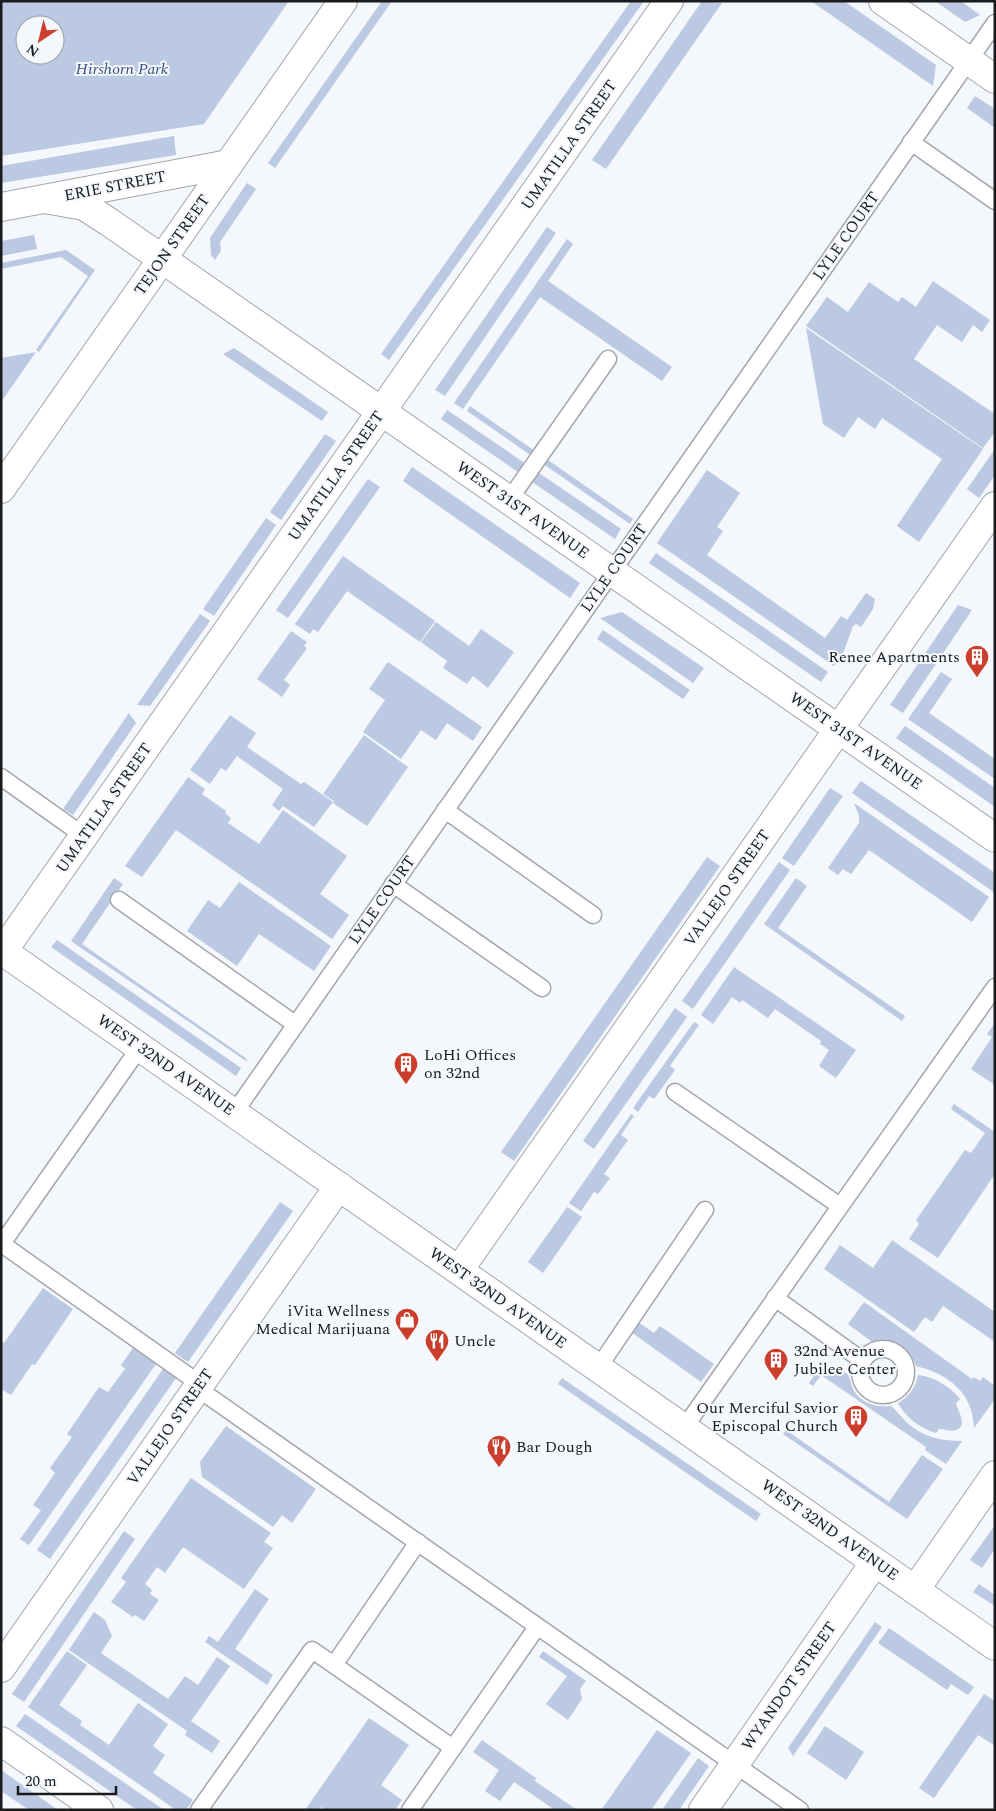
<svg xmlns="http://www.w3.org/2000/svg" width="996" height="1811" font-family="Spectral,serif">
<rect width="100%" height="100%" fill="#f4f7fb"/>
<g fill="#bbc9e2" fill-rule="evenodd">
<path d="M1 1H289L204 124 1 156ZM25 25H55V55H25Z"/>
<polygon points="382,1 392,1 275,168 268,163"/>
<polygon points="631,1 644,1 389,360 381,354"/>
<polygon points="702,1 722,3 606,169 592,160"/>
<polygon points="811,1 844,1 936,65 933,86"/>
<polygon points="935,1 961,1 980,15 965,22"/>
<polygon points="975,96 995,109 995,128 967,108"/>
<polygon points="174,136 176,155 1,183 1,166"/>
<polygon points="247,183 256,189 220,242 221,251 215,260 211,255 210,238"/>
<polygon points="547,227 556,233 445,396 435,390"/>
<polygon points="34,235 37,249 1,256 1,241"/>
<polygon points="567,239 573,244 548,281 672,367 662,381 540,297 463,409 454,403"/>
<polygon points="66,250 95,270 39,352 36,350 88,276 61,257 1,269 1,263"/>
<polygon points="933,281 990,320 982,332 973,325 962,342 937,325 914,359 995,414 995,432 983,448 806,326 827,297 848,312 869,282 898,302 902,297 916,307"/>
<polygon points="806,328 983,449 919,542 897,526 942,459 882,418 875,429 858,417 844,438 823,424"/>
<polygon points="234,348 328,412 322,421 223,354"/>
<polygon points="36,352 1,402 1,358"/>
<polygon points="470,406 633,519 630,524 467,411"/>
<polygon points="447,410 621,529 615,539 441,419"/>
<polygon points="325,434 336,441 281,520 270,512"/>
<polygon points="995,449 995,475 979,498 967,489"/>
<polygon points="412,467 580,583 570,598 403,481"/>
<polygon points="707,470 740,493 717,527 723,531 707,555 825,638 841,616 847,620 866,593 875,599 873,609 861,627 856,624 853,626 844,651 834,666 657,543"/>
<polygon points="368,479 380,487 288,618 276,610"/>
<polygon points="266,518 276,525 214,616 203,609"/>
<polygon points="656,553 828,672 821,682 649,563"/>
<polygon points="343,556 435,621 420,642 347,591 318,632 313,629 310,634 295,624"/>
<polygon points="958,605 972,610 903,713 890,705"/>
<polygon points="622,612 704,668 693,683 600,618"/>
<polygon points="200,614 210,621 150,706 137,705"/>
<polygon points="436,622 469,646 481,629 514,652 488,688 473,676 467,684 443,668 447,661 421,642"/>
<polygon points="603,630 690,690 683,699 597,639"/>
<polygon points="291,631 307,642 304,646 307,648 284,680 290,685 282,697 257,679"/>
<polygon points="388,662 482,727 473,741 447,723 436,740 421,730 401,759 363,732 385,700 369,689"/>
<polygon points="941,672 952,679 929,713 995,759 995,779 908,719"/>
<polygon points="129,713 136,723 73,815 63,809"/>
<polygon points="230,715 256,733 247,747 301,784 304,782 333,802 314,827 283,806 279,811 272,805 283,789 237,756 226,771 221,768 210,784 190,770"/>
<polygon points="905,726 995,788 995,807 896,738"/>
<polygon points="364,735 408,767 367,826 333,803 334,801 323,794"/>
<polygon points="188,777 205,789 202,794 226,811 225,813 231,818 228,823 259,844 283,810 347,856 320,894 349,915 332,939 176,830 142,877 125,866"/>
<polygon points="861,781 995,873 995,893 852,793"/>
<polygon points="830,788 843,796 794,866 782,858"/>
<polygon points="854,803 989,897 972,922 869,850 851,874 843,869 838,875 828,868 859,823 859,816"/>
<polygon points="707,857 720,866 514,1161 501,1152"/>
<polygon points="779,862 790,870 693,1009 682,1001"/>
<polygon points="114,878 123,884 82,944 247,1059 246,1061 71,941"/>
<polygon points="796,878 807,886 778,928 905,1016 902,1021 764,924"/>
<polygon points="239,882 331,946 314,971 259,934 237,966 187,931 208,900 220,908"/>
<polygon points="57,940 241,1068 236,1076 51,947"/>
<polygon points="734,967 856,1050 836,1078 819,1066 829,1050 820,1044 821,1041 775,1009 768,1018 742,1000 740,1003 732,997 713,1024 701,1015"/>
<polygon points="675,1008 687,1017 594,1149 583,1141"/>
<polygon points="694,1022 699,1025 670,1066 675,1070 654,1099 649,1096 638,1112 633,1108"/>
<polygon points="994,1024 995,1024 995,1085 971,1069 992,1037 987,1034"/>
<polygon points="954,1104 995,1132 995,1174 938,1258 909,1239 919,1224 916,1220 965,1150 971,1153 985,1133 951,1109"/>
<polygon points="631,1114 634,1116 621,1135 628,1140 604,1174 610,1178 598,1194 594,1192 581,1211 569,1203"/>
<polygon points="280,1202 293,1211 188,1362 175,1353"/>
<polygon points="567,1207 582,1217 543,1273 528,1262"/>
<polygon points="892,1240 995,1312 995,1342 943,1306 932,1322 925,1317 914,1332 824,1269 840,1245 873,1268"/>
<polygon points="43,1288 73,1309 35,1365 32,1364 11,1395 1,1389 1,1341 4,1343"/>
<path d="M864 1302 972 1379 974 1377 980 1381 983 1377 995 1386V1399L974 1428C973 1393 949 1374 916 1366 909 1346 893 1337 872 1342L848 1324Z"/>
<polygon points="638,1322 654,1333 660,1326 714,1364 701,1382 631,1332"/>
<polygon points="133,1348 156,1364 29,1545 20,1539 41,1510 33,1505 55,1473 50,1468 72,1437 67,1434 99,1387 108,1392 125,1369 121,1365"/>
<path d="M820 1367 831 1374 842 1370C850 1375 849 1377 852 1386 857 1402 876 1408 891 1406 898 1412 903 1420 911 1426 926 1438 943 1441 962 1441L946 1464 925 1450 926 1447 821 1375 813 1386 809 1383Z"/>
<polygon points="163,1369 176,1378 50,1559 37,1550"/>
<path d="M918 1375C935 1377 949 1386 960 1399L956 1403C957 1410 969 1426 956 1430 951 1432 944 1429 939 1429L936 1433C920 1428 906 1418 898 1403 910 1396 915 1388 918 1375Z"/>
<polygon points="562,1378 761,1514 756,1521 558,1384"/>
<polygon points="226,1426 316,1489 292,1523 282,1515 273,1527 202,1477 200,1462"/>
<polygon points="786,1430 889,1502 922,1455 943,1469 907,1519 783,1434"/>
<polygon points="191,1478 271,1533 264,1542 273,1548 244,1589 183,1547 165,1573 157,1567 145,1584 152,1590 150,1594 159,1600 144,1621 135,1615 133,1617 111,1602 126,1582 121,1578"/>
<polygon points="995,1525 995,1549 982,1568 970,1560"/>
<polygon points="124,1531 135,1539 24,1702 12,1694"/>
<polygon points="979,1584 995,1595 995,1606 973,1592"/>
<polygon points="255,1589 269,1599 235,1649 273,1675 267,1685 205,1642 209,1636 218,1642"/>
<polygon points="94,1612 105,1620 112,1636 101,1653 168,1699 185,1676 198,1685 217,1657 230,1666 191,1721 220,1741 212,1753 185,1735 187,1731 69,1650"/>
<polygon points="875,1622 882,1627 793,1756 788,1748"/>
<polygon points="889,1628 974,1687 968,1695 951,1684 947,1690 878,1643"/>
<polygon points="67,1651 87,1665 59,1705 82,1721 80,1725 109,1745 138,1703 168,1724 153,1746 165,1755 153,1773 193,1800 186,1810 176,1810 28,1707"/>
<polygon points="543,1651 586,1681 580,1689 582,1699 568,1720 546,1704 567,1676 539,1657"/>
<polygon points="984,1694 995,1701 995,1746 978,1735 934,1798 919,1788"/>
<polygon points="25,1714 164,1810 137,1810 16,1726"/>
<polygon points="369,1718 409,1745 381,1785 402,1800 395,1810 325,1810 321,1807 319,1810 305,1810"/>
<polygon points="825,1726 864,1752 846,1780 807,1753"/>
<polygon points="657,1730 691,1753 651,1810 602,1809"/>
<polygon points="482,1740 536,1778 535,1781 577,1810 555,1810 514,1782 500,1801 485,1791 499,1770 473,1752"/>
<polygon points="698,1758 709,1766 679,1810 662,1810"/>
<polygon points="1,1770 58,1810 29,1810 1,1791"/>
</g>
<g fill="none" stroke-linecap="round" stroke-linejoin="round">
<defs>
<g id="lane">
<polyline points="911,142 995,201"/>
<polyline points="509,500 608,359"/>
<polyline points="1,777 84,836"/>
<polyline points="445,810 593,915"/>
<polyline points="393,884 542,988"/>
<polyline points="119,900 295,1024"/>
<polyline points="675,1092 840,1206"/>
<polyline points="234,1113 995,23"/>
<polyline points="2,1244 200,1384"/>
<polyline points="1,1245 140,1047"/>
<polyline points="775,1298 863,1361"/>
<circle cx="883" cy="1372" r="23"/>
<polyline points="598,1368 705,1210"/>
<polyline points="197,1388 800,1810"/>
<polyline points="684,1428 995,987"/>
<polyline points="334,1665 453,1748"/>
<polyline points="199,1810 312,1650 334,1665 418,1542"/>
<polyline points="410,1810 537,1627"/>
</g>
<g id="street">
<polyline points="883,1 995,79"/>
<polyline points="45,199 84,206 109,222 995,838"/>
<polyline points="1,207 229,164"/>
<polyline points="3,951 669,1"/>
<polyline points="459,1270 995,506"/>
<polyline points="915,1590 995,1475"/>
<polyline points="1,1668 339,1186"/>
<polyline points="1,1741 99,1810"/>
<polyline points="703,1810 875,1562"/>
</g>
<g id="secondary">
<polyline points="1,489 343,1"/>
<polyline points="1,950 995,1646"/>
</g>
</defs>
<use href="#lane" stroke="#a4a6ab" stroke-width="19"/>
<use href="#street" stroke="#a4a6ab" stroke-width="30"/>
<use href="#secondary" stroke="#a4a6ab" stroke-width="30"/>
<use href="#lane" stroke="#fff" stroke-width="16"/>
<use href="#street" stroke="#fff" stroke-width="28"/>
<use href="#secondary" stroke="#fff" stroke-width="28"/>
</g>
<defs>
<symbol id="building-pin" viewBox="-11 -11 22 30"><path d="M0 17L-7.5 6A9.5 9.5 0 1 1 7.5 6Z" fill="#ca3e2b" stroke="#f4f7fb"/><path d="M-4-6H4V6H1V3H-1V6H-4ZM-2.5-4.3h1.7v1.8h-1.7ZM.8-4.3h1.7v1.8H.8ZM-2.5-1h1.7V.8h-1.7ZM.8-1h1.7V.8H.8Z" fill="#fff"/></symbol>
<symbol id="shop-pin" viewBox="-11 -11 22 30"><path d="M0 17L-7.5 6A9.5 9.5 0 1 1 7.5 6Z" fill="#ca3e2b" stroke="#f4f7fb"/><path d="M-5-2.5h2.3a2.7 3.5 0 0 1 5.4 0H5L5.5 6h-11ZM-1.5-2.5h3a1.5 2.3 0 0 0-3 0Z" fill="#fff"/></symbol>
<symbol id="restaurant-pin" viewBox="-11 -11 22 30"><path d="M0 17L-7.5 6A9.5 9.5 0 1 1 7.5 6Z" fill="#ca3e2b" stroke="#f4f7fb"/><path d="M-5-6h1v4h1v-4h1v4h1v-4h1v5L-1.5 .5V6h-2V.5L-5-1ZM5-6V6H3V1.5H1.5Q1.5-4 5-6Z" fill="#fff"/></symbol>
</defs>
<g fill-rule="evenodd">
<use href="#building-pin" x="963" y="643" width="28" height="38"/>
<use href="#building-pin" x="392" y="1050" width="28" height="38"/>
<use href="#shop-pin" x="393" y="1306" width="28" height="38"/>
<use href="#restaurant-pin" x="423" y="1327" width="28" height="38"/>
<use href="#building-pin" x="762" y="1346" width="28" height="38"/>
<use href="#building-pin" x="842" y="1403" width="28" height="38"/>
<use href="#restaurant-pin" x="485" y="1433" width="28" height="38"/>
</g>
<g text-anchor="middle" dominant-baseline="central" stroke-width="4" stroke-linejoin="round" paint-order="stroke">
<g font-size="16" font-style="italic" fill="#355083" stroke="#f4f7fb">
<text x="122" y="69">Hirshorn Park</text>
</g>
<g font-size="16" fill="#1a1b1c" stroke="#f4f7fb">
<text transform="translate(569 145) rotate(-55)">UMATILLA STREET</text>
<text transform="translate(115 186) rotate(-11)">ERIE STREET</text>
<text transform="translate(846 236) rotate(-55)">LYLE COURT</text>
<text transform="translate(172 245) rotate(-55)">TEJON STREET</text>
<text transform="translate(336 476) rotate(-55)">UMATILLA STREET</text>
<text transform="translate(523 510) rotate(35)">WEST 31ST AVENUE</text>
<text transform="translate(614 568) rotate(-55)">LYLE COURT</text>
<text transform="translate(856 741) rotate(35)">WEST 31ST AVENUE</text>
<text transform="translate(104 808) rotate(-55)">UMATILLA STREET</text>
<text transform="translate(727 888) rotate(-55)">VALLEJO STREET</text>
<text transform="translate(382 900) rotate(-55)">LYLE COURT</text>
<text transform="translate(166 1065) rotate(35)">WEST 32ND AVENUE</text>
<text transform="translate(498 1298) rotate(35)">WEST 32ND AVENUE</text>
<text transform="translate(170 1427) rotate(-55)">VALLEJO STREET</text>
<text transform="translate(830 1530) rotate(35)">WEST 32ND AVENUE</text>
<text transform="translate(789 1686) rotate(-55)">WYANDOT STREET</text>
</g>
<g font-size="16" fill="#1a1b1c" stroke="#f4f7fb" text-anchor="start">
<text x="960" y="657" text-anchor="end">Renee Apartments</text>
<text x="424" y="1055">LoHi Offices<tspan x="424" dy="18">on 32nd</tspan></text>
<text x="390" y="1311" text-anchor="end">iVita Wellness<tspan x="390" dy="18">Medical Marijuana</tspan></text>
<text x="454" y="1341">Uncle</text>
<text x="794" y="1351">32nd Avenue<tspan x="794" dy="18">Jubilee Center</tspan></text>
<text x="838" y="1408" text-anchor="end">Our Merciful Savior<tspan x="838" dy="18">Episcopal Church</tspan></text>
<text x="516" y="1447">Bar Dough</text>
</g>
</g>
<rect width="996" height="1811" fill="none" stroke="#1a1b1c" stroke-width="5"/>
<g transform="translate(40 40) rotate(215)"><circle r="24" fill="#f4f7fb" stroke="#9d9fa2"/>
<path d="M0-4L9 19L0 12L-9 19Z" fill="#ca3e2b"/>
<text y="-8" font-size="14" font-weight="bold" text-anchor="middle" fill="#1a1b1c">N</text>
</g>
<path d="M18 1786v8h98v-8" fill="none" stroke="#1a1b1c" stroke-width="2.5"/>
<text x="25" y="1786" font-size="15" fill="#1a1b1c" stroke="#f4f7fb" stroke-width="4" paint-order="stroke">20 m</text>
</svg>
